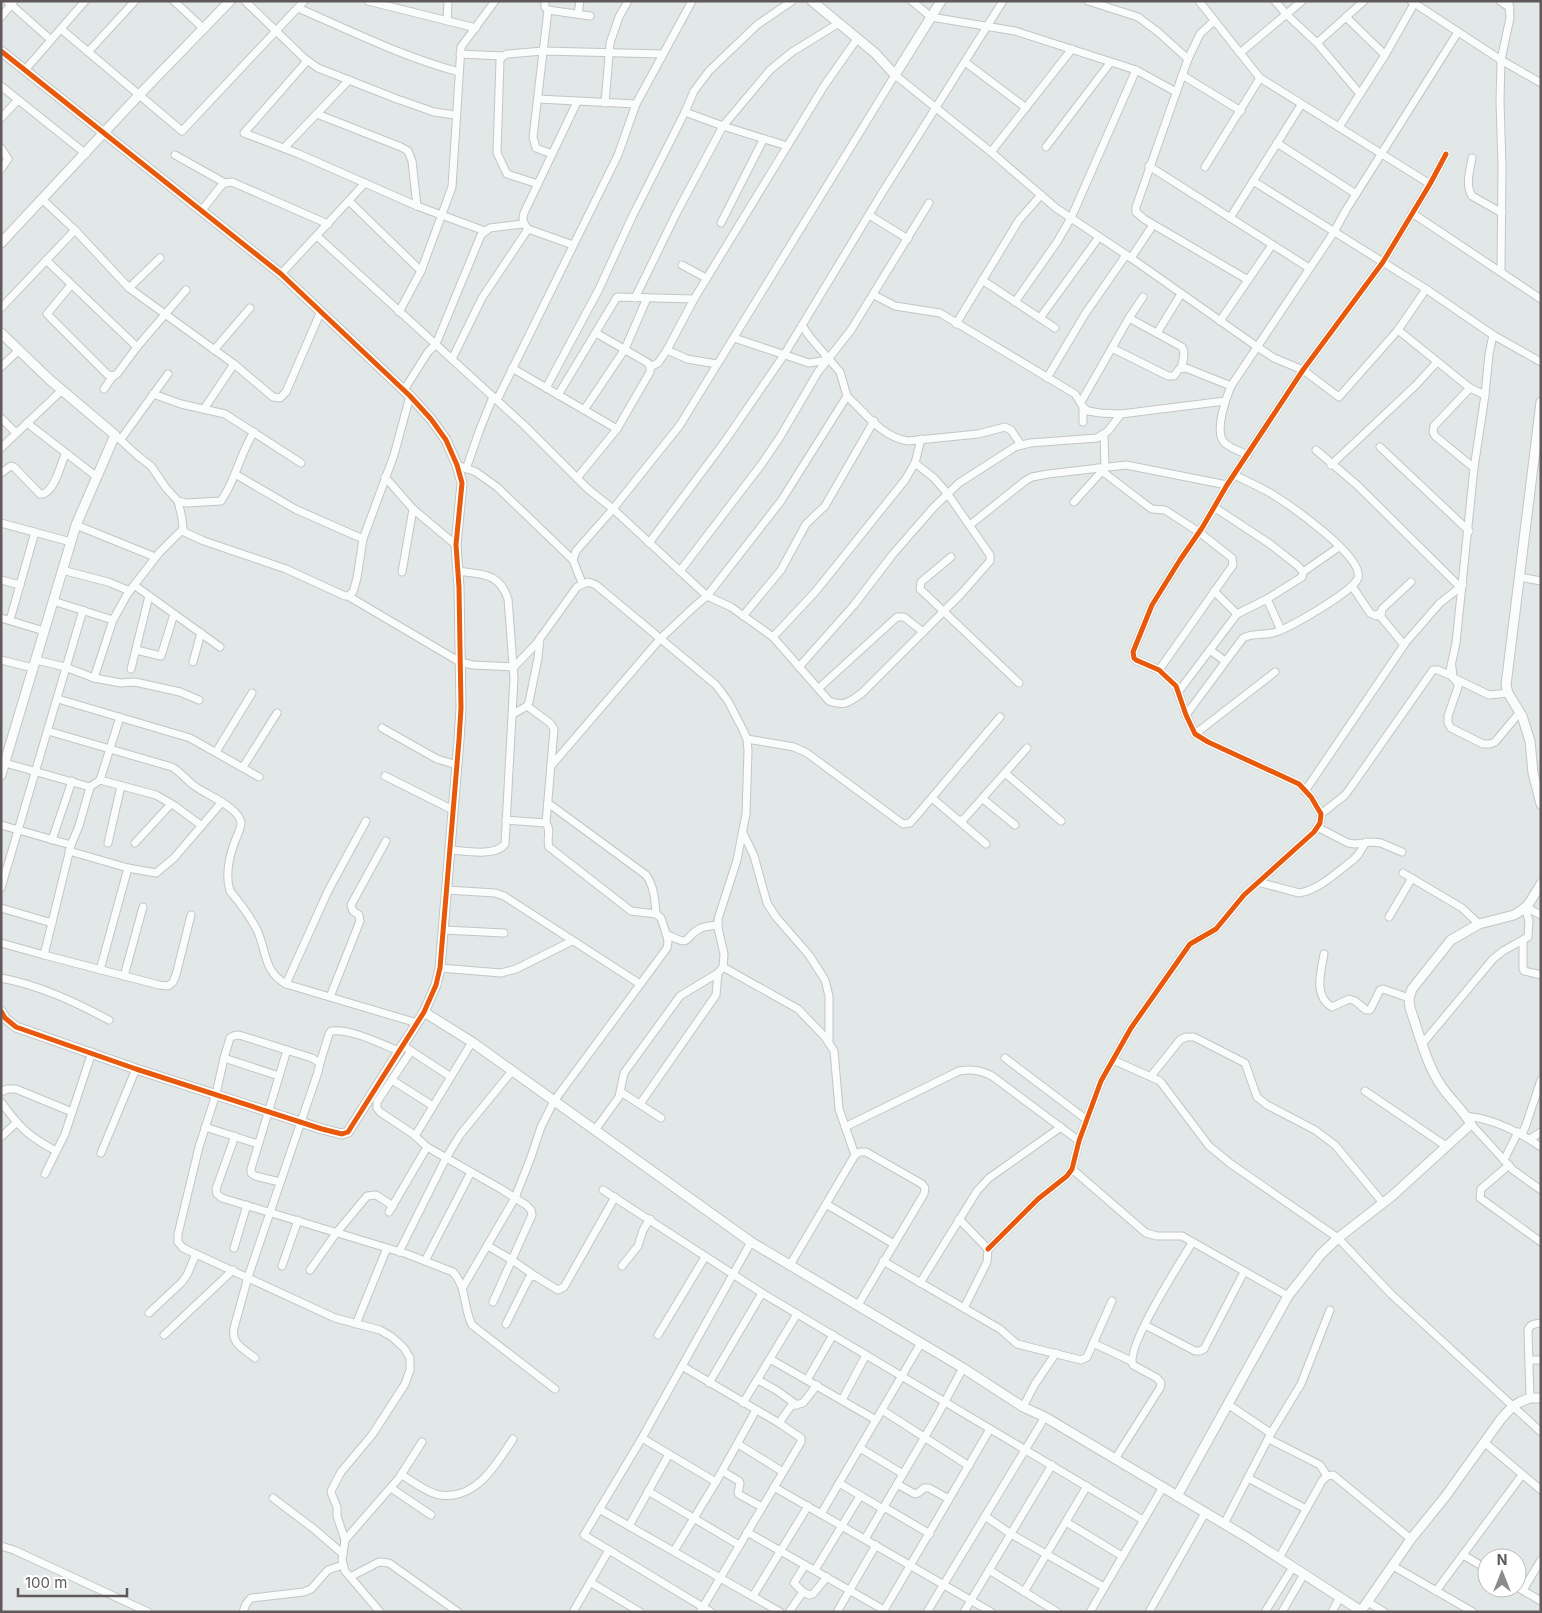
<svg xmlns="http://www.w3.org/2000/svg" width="1542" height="1613" font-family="Inter,sans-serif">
<rect width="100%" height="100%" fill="#e2e8e8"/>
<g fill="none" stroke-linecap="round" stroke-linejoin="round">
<defs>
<g id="minor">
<polyline points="7,1 51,40"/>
<polyline points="174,1 204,29"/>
<polyline points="245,1 304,58 318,68 397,99 434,112 455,115"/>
<polyline points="368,1 476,28"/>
<polyline points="545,1 545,7 548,10 590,16"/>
<polyline points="912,1 931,17 1015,31 1136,70 1176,92"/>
<polyline points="1088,1 1138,17 1158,32 1188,59"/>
<polyline points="1199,1 1260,78 1430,184"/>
<polyline points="1275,1 1287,15 1317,43 1360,94 1339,127"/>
<polyline points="1411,1 1501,60 1541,83"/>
<polyline points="1500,1 1510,8"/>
<path d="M298 8C351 31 403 57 459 72"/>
<polyline points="548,10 533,137 536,148 552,154"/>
<polyline points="578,14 580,1"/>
<polyline points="1,17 14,1"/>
<polyline points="1346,17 1385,55"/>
<polyline points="447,21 448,1"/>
<polyline points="1214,21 1200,34 1188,59 1136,207 1136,212 1144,219 1248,280"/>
<polyline points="61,29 182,131 304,1"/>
<polyline points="1317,43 1364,1"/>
<polyline points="88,52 135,1"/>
<polyline points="1240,53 1302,1"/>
<polyline points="460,54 503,56"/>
<polyline points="307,61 244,133 299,154 417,206 485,231"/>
<polyline points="965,62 1026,108"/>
<polyline points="25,70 85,1"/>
<polyline points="1182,75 1241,111"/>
<polyline points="1,86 86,154"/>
<polyline points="1360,94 1385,55 1414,4"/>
<polyline points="538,99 636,104"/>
<polyline points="605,103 610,43 619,17 628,1"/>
<polyline points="685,112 723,126 787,146"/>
<polyline points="317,114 401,147 408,151 412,161 417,206"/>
<polyline points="1,118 18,100"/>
<polyline points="1277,143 1356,194"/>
<polyline points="1046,147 1110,63"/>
<polyline points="1,148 8,159 1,169"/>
<polyline points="284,148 349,80"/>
<polyline points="991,152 1072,49"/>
<polyline points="175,155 225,183"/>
<path d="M1472 158C1470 170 1465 185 1472 196L1502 213"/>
<polyline points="1149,166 1309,268"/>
<polyline points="1205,167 1260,78"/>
<polyline points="1253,181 1426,289 1493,335 1541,362"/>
<polyline points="538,184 507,174 497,153 500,60 503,56 507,54 543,51 663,54"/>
<polyline points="43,200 75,230 129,288 234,364 273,397 280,398 286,392 321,311"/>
<polyline points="349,201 421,271"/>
<polyline points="202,210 221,186 225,183 232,182 328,224"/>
<polyline points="1412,213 1541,299"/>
<polyline points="869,215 908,239"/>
<polyline points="1230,218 1301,105"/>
<polyline points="721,223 763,140"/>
<polyline points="317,236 524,425 588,489 613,509 707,596 781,501 847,396 840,372 809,336 802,325"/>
<path d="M573 245 528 229C523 223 522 220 524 213L577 102"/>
<polyline points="1131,258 1153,225"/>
<polyline points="46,260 137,347"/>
<polyline points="682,265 706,278"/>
<polyline points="1501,272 1502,166 1500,101 1501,60 1510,18 1509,1"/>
<polyline points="281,274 365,183"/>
<polyline points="982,280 1055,328"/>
<polyline points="71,285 47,314 108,375 113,376 117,374 137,347 186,290"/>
<polyline points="129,288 160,258"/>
<polyline points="874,295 895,306 940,313 1075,394 1083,407 1088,411 1100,413 1121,414 1225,401"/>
<polyline points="635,298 677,212 723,126 770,70 792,52 839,23"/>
<polyline points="1015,302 1057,242 1071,218 1136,70"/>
<polyline points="1,308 75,230"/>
<polyline points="399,312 421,271 452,187 461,47 495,1"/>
<polyline points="1040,318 1099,237"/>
<path d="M1129 318 1182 347C1186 353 1183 361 1181 368"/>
<polyline points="1220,321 1272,245"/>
<polyline points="956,324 1019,220 1041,195"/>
<polyline points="1398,330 1470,388 1485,395"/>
<polyline points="1157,333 1181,294"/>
<polyline points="734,338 809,363 828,360"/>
<polyline points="1112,348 1168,376 1174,376 1179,369 1186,368 1231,386"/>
<polyline points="214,350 250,308"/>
<polyline points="667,350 687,359 717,364"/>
<polyline points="452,359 482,298 528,229"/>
<polyline points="1,367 19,350"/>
<polyline points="650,367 658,363 667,350 694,299"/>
<polyline points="512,368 617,429"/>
<polyline points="1047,378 1085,314 1126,255"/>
<polyline points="546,388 599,289 632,217 685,112 694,91 709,71 757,25 792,1"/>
<polyline points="1470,388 1434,426 1433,432 1435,436 1474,468"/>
<polyline points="104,389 113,376"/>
<polyline points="404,390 428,352 436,344 481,235 490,228 523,224"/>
<polyline points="153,394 181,404 225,414 301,463"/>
<polyline points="558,395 617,297 694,299 824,86 857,39"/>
<path d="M847 396C864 412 883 438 908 441L978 434 1005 427 1011 430 1021 445"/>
<polyline points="497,400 618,155 636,104 692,1"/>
<polyline points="1081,402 1129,318 1143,297"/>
<polyline points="1083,407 1083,422"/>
<polyline points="204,409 234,364"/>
<polyline points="584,410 625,349 647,298"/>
<polyline points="1,418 16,433"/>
<polyline points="27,423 97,477"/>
<path d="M115 435 138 456 151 466 166 488 178 501 186 503 221 501C236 480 240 453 254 432"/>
<polyline points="1104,435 1105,467"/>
<polyline points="121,439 168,374"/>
<polyline points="1380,447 1469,531"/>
<polyline points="1,448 62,390"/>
<polyline points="1316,450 1357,485 1460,587"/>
<path d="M1248 455C1240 451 1228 448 1223 441 1215 429 1226 398 1231 386L1334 232 1346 210 1458 32"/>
<polyline points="457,465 476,472 497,487 573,560"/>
<polyline points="1331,465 1416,385 1437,362"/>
<polyline points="1098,468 1145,504 1152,509 1165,510 1199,532 1232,558 1233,565 1159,670"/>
<polyline points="466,469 480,429 493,397"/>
<path d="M1 473 11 466 14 467 40 494C53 496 61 465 65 454"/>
<polyline points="235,474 295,509 363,539"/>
<polyline points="385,477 413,509 456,545"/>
<polyline points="577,478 617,429 650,372 650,367 648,363 596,333"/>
<polyline points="1074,502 1102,471"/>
<polyline points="1214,507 1270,544 1298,566 1303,572 1302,577 1267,599 1237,614"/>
<polyline points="1,523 71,542"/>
<polyline points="76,525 155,557"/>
<polyline points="970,525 1025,481 1032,477 1048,474 1126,465 1227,485"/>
<polyline points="182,531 204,541 286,569 345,596 348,596 353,592 357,578 363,539 394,455 410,396"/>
<polyline points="649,543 725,441 784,355 882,193 1003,1"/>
<polyline points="951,557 921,582 920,589 1019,683"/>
<polyline points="62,570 108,582 130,591"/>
<polyline points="680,571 761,465 780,437 818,372 851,330 929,203"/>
<polyline points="402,572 413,509"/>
<polyline points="1303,572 1339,547"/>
<polyline points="1519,577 1541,581"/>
<polyline points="1,580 20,585"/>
<polyline points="582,583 573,560 576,551 613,509 680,425 895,75 991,152 1056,208 1131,258 1256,346 1274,358 1303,370 1339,397 1398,330 1426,289"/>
<polyline points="134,585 220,647"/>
<polyline points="1352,586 1370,613 1376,616 1381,612"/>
<polyline points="348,596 460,662 473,665 514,667 536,644 577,587 588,582 596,585 716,685 728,701 743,730 747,739 748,751 746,814 737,860 718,919 718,928 724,954 723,967 718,973 680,996 624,1073 619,1097 595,1130"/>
<polyline points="1267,599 1281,630"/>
<polyline points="53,601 113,620"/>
<polyline points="743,616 781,570 806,524 825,506 874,421"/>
<polyline points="1,618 44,631"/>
<polyline points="10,620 35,532"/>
<polyline points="773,637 816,591 905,480 915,463 921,439"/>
<polyline points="1404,645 1381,617 1382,609 1411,582"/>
<polyline points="136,650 161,656 174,614"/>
<polyline points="1210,650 1225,661"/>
<polyline points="1,660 33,668"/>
<polyline points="36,660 65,667 94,678 121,683 135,682 180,692 199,700"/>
<polyline points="193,662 201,633"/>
<polyline points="799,667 854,605 893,554 934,507 959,483 1015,447 1030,443 1097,438 1108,431 1121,414"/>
<polyline points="1452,667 1453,678 1458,683 1458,687 1448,716 1448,723 1451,728 1483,744 1490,744 1495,742 1520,712"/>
<polyline points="131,669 149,596"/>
<polyline points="94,678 113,620 128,593 159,553 183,529 182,518 178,501"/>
<polyline points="1456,679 1489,695 1508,693"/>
<polyline points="819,688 897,617 904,617 923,632"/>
<polyline points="1179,691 1237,614 1214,591"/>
<polyline points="58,699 190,738 259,777"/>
<polyline points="527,706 550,723 554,729 546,823"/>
<polyline points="513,714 527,706 529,702 538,658 540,638"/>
<path d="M1186 715 1243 638C1254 632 1265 636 1276 632 1293 626 1348 594 1357 580 1370 560 1288 504 1272 494 1260 487 1247 481 1234 475"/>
<polyline points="382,728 437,759 457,765"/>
<path d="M48 731 172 767C181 772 187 781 196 787 207 795 240 808 241 823 241 828 237 836 235 841 229 857 225 875 230 891 240 903 250 916 257 930 267 951 263 971 286 984L417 1023"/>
<polyline points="1195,734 1275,672"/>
<polyline points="747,739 794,747 807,753 903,824 910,823 918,814 1000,717"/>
<polyline points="216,752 252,693"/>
<polyline points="5,763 90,787 100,780 156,795 175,806 202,826"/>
<path d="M551 766 660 639 695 606 707 596 731 607 773 637 829 701C845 707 849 702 862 693L961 594 990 561V555L947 493 934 478 915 463"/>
<polyline points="243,767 277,713"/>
<polyline points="1005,773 1061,821"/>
<polyline points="385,776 453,810"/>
<polyline points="100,780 120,717"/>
<polyline points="1305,791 1406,642 1440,603 1463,585"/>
<polyline points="932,798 958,820 963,820 1027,748"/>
<polyline points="983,799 1015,825"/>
<path d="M548 803 646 875C654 886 655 900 656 914"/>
<polyline points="1321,814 1345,795 1351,787 1433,670 1438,670 1449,675 1456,643 1474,468 1485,395 1489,354 1493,335"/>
<polyline points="958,820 986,844"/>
<polyline points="1,825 71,845"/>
<polyline points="1317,827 1348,843 1355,844 1373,842 1381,843 1402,852"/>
<polyline points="743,833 754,856 767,903 776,917 809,955 825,980 829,996 829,1042"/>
<polyline points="52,840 72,781"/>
<polyline points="108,843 121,786"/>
<polyline points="135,843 171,804"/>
<path d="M450 850C465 851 495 857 505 844L514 678 508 599C499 572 482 575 458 571"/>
<polyline points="69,851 128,868 156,873 174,858 222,802"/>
<polyline points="1403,873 1462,908 1479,924"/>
<path d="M1258 882 1299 893C1319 890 1337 872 1353 860L1358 855 1366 842"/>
<polyline points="1,888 83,610"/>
<polyline points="447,890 495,893 504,896 640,984"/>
<polyline points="1525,907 1541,915"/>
<polyline points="1,908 52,923"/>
<polyline points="1389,917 1412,878"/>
<polyline points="444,930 504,933"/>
<path d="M666 934C694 948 681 938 701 928 706 926 713 926 718 925"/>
<polyline points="1523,941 1523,969 1524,971 1541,975"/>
<polyline points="1,943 44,955 71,845 79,826 90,787"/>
<path d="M1324 954C1321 972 1313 996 1332 1007L1349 999 1355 1001 1366 1010H1370L1380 990 1383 989 1409 998"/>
<polyline points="44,955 159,985 168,986 173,982 176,975 191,915"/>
<polyline points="723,967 798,1009 825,1037 834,1051 839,1109 855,1155"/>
<polyline points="440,968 501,973 516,969 572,941"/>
<polyline points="100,970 128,868"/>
<polyline points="124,976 143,907"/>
<path d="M1 978C39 985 75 1002 109 1020"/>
<polyline points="286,984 328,891 366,821"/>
<polyline points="330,997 360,921 359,915 353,911 351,905 386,841"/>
<polyline points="1423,1043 1493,959 1503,951 1528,937 1529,921 1525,907"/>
<polyline points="402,1045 451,1077"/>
<polyline points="411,1051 377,1102 377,1108 380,1112 413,1134 427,1147 501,1189 526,1205 531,1210 532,1215 493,1302"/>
<polyline points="224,1058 279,1076"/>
<polyline points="1005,1058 1087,1120"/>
<polyline points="1113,1060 1160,1081 1209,1146 1231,1164 1338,1238 1391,1294 1541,1432"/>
<path d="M320 1063 329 1034 331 1031C350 1028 381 1044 399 1051"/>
<polyline points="1151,1076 1180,1040 1186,1037 1194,1037 1245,1063 1257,1097 1267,1105 1315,1130 1335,1145 1383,1203"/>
<polyline points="392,1080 433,1106"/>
<polyline points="1365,1091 1446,1146"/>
<polyline points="1,1092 7,1089 16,1089 72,1112"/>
<polyline points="621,1092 661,1118"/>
<path d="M1 1102C20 1128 28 1136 56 1151"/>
<polyline points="640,1104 716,995 718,973"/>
<path d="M1466 1116C1494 1119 1518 1131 1541 1147"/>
<polyline points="1471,1124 1513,1170 1541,1190"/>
<polyline points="205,1127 258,1144"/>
<path d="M845 1127 959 1071C972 1069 980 1070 992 1076L1079 1141"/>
<polyline points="1522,1134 1526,1125 1541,1080"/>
<path d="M235 1136 216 1189 217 1194 222 1198 407 1254 453 1272C467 1287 463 1307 472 1325L555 1389"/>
<polyline points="415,1136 472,1042"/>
<polyline points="1,1137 17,1122"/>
<polyline points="1530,1139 1541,1132"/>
<polyline points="101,1153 136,1069"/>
<polyline points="1504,1160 1518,1132"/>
<polyline points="1509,1165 1481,1189 1480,1198 1541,1242"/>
<polyline points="1072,1169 1146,1233 1157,1236 1182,1236 1288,1296"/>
<polyline points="45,1174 65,1134 92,1052"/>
<polyline points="280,1182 255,1176 251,1173 251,1169 287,1050"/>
<polyline points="603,1190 762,1293 1143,1520"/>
<polyline points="826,1204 894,1244"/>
<polyline points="389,1212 427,1147"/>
<polyline points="959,1219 988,1249 987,1262 964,1308"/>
<polyline points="488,1246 512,1260 535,1276"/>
<polyline points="234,1248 247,1205"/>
<polyline points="988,1249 1038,1199 1067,1176 1072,1169 1079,1141 1101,1081 1131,1028 1190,944 1216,929 1244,895 1314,832 1320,823 1321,814 1311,797 1299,784 1208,742 1195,734 1186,715 1176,686 1159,670 1136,660 1134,658 1133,652 1152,605 1180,560 1202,528 1227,485 1303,370 1383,262 1430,184 1446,154"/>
<polyline points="399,1252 446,1158 460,1135 512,1071"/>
<polyline points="425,1261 471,1172"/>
<polyline points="883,1261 1000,1329 1017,1344 1081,1360 1087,1357 1112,1301"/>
<polyline points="790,1265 855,1155 860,1152 866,1152 922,1184 925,1188 924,1194 858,1305"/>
<polyline points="282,1266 298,1220"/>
<polyline points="622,1266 638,1246 643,1230 650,1219"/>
<polyline points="310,1270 337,1232 367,1196 376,1195 393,1206"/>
<polyline points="920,1283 977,1191 989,1178 1061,1127"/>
<path d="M463 1287 515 1198 531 1157 541 1127 554 1101 667 948 668 942 667 936 661 918 656 914 631 911 549 847C546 838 552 831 546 823L506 820"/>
<polyline points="149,1313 182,1282 187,1275 196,1254"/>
<polyline points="356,1324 387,1248"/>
<polyline points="506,1324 529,1278 535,1276 558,1290 564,1287 615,1197"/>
<polyline points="1145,1325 1195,1351 1200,1351 1204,1349 1244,1272"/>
<polyline points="164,1335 233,1270"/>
<polyline points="658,1335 705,1257"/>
<polyline points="1093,1343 1131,1361"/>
<path d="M255 1358C244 1349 231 1344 234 1328L248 1277 318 1072 320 1063 312 1058 239 1035 233 1036 230 1038 224 1058 216 1094 199 1147 178 1234V1242L183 1248 335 1318 380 1330 392 1337 404 1348 410 1358V1370L405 1384 372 1435 341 1472 331 1491 332 1495 337 1507V1516L345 1540 342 1560 345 1571 380 1612"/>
<polyline points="770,1359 876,1420"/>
<polyline points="1529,1360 1541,1360"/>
<polyline points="682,1366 779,1423 801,1438 801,1442 700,1612"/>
<polyline points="758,1380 776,1390 797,1405"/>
<polyline points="807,1380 833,1335"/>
<polyline points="709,1383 762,1293"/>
<path d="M1530 1398 1528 1330C1530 1324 1534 1324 1541 1323"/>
<polyline points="842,1400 866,1355"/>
<polyline points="743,1403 797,1314"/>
<polyline points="1023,1407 1035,1384 1056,1353"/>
<polyline points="882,1410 969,1466"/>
<polyline points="779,1423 791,1406 803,1403 817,1385"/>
<polyline points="1270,1435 1301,1384 1330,1310"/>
<polyline points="642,1438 716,1482"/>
<polyline points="1269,1439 1320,1465 1327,1476"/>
<polyline points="1484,1442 1541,1490"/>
<polyline points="738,1444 783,1472"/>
<polyline points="860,1448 903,1474"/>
<path d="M1115 1459 1160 1388 1161 1383 1157 1378 1133 1365C1125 1348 1181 1261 1192 1243"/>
<polyline points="722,1471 739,1481 740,1483 738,1493 740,1495 762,1507"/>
<path d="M402 1475C412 1481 429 1494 440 1495 476 1500 496 1465 513 1439"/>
<polyline points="1248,1478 1306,1509"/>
<polyline points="839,1483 883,1509"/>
<polyline points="897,1484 915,1494 918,1493 924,1488 929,1488 949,1499"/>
<polyline points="774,1487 991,1612"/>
<polyline points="391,1488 431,1515"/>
<polyline points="648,1491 739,1545"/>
<polyline points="273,1498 314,1529 343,1554"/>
<polyline points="884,1507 930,1534"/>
<polyline points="599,1509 780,1612"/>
<polyline points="821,1514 921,1343"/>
<polyline points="985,1516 1011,1534 1104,1587"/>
<polyline points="1066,1522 1122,1556"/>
<polyline points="1224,1524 1270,1435 1269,1432 1229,1405"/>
<polyline points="629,1526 669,1454"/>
<polyline points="747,1532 884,1610"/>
<polyline points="865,1539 937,1416 963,1368"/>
<polyline points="345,1540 399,1478 422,1442"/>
<polyline points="1,1546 14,1550 148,1612"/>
<polyline points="674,1551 716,1482 756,1410"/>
<polyline points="1463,1555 1487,1569"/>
<polyline points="1279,1558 1322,1481 1327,1476 1333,1475 1411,1539"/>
<polyline points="1393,1566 1473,1612"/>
<polyline points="815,1570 860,1496"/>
<polyline points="989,1570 1057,1612"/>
<polyline points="350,1577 379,1562 389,1563 458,1612"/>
<polyline points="590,1582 640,1612"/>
<polyline points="1517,1587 1541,1601"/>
<polyline points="1523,1590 1541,1560"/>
<polyline points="1436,1591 1522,1475"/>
<polyline points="803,1592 809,1595 813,1594 827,1577"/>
<polyline points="1024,1592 1087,1486"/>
<polyline points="753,1596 808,1506"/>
<polyline points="1368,1602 1384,1612"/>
<polyline points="243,1612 246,1604 251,1598 304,1592 311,1589 328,1570 343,1565"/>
<polyline points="573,1612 609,1550"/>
<polyline points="711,1612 584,1535 642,1438 751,1242"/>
<polyline points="789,1612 803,1592 794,1583 805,1565"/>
<polyline points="837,1612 876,1545"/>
<polyline points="883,1612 990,1429"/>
<polyline points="927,1612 1045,1417"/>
<polyline points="964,1612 1052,1465"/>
<polyline points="1090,1612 1163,1487"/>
<polyline points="1149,1612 1205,1513"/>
<polyline points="1265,1612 1293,1567"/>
<polyline points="1282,1612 1304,1574"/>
<polyline points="1332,1612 1340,1597"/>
</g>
<g id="tertiary">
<polyline points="812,1 875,53 895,75 941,1"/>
<polyline points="1,51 281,274 410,396 431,419 446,440 457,465 462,483 456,545 459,587 461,708 459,740 440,968 436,985 424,1012 348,1132 342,1134 322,1129 136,1069 16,1027 5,1018 1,1011"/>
<polyline points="1,243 139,95 230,1"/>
<polyline points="1,333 50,380 115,435 76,525 1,775"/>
<polyline points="1541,402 1506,685 1508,693 1522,716 1530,741 1533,773 1541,804"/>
<polyline points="424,1012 472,1042 751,1242 963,1368 1023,1407 1045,1417 1248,1538 1361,1611 1411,1539 1445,1497 1501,1419 1512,1407 1520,1402 1530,1398 1541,1398"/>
<path d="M1177 1496 1288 1296 1321 1254 1338 1238 1392 1196 1471 1124C1463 1110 1451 1100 1442 1087 1426 1064 1419 1033 1410 1008L1409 998 1412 989 1451 940 1479 924 1514 915 1522 910 1528 905 1541 884"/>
</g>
</defs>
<use href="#minor" stroke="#c4c5c5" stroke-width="9"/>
<use href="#tertiary" stroke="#c4c5c5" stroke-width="11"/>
<use href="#minor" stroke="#fbfcfc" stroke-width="7"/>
<use href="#tertiary" stroke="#fbfcfc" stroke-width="9"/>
<defs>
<g id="cycleway">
<polyline points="1,51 281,274 410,396 431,419 446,440 457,465 462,483 456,545 459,587 461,708 459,740 440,968 436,985 424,1012 348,1132 342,1134 322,1129 136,1069 16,1027 5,1018 1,1011"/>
<polyline points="988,1249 1038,1199 1067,1176 1072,1169 1079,1141 1101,1081 1131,1028 1190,944 1216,929 1244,895 1314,832 1320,823 1321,814 1311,797 1299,784 1208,742 1195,734 1186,715 1176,686 1159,670 1136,660 1134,658 1133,652 1152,605 1180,560 1202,528 1227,485 1303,370 1383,262 1430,184 1446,154"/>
</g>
</defs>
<use href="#cycleway" stroke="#fff" stroke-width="8"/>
<use href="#cycleway" stroke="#e8590c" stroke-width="5"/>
</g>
<rect width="1542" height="1613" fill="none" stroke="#60585a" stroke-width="5"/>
<g transform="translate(1502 1573)"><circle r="24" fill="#ffffff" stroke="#bfbcbd"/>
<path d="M0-4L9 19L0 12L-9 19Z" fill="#8e8a8c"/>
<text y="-8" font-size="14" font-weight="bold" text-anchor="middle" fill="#60585a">N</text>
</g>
<path d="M18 1588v8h109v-8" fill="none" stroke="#60585a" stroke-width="2.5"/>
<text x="25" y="1588" font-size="15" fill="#60585a" stroke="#ffffff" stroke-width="4" paint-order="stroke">100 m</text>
</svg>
